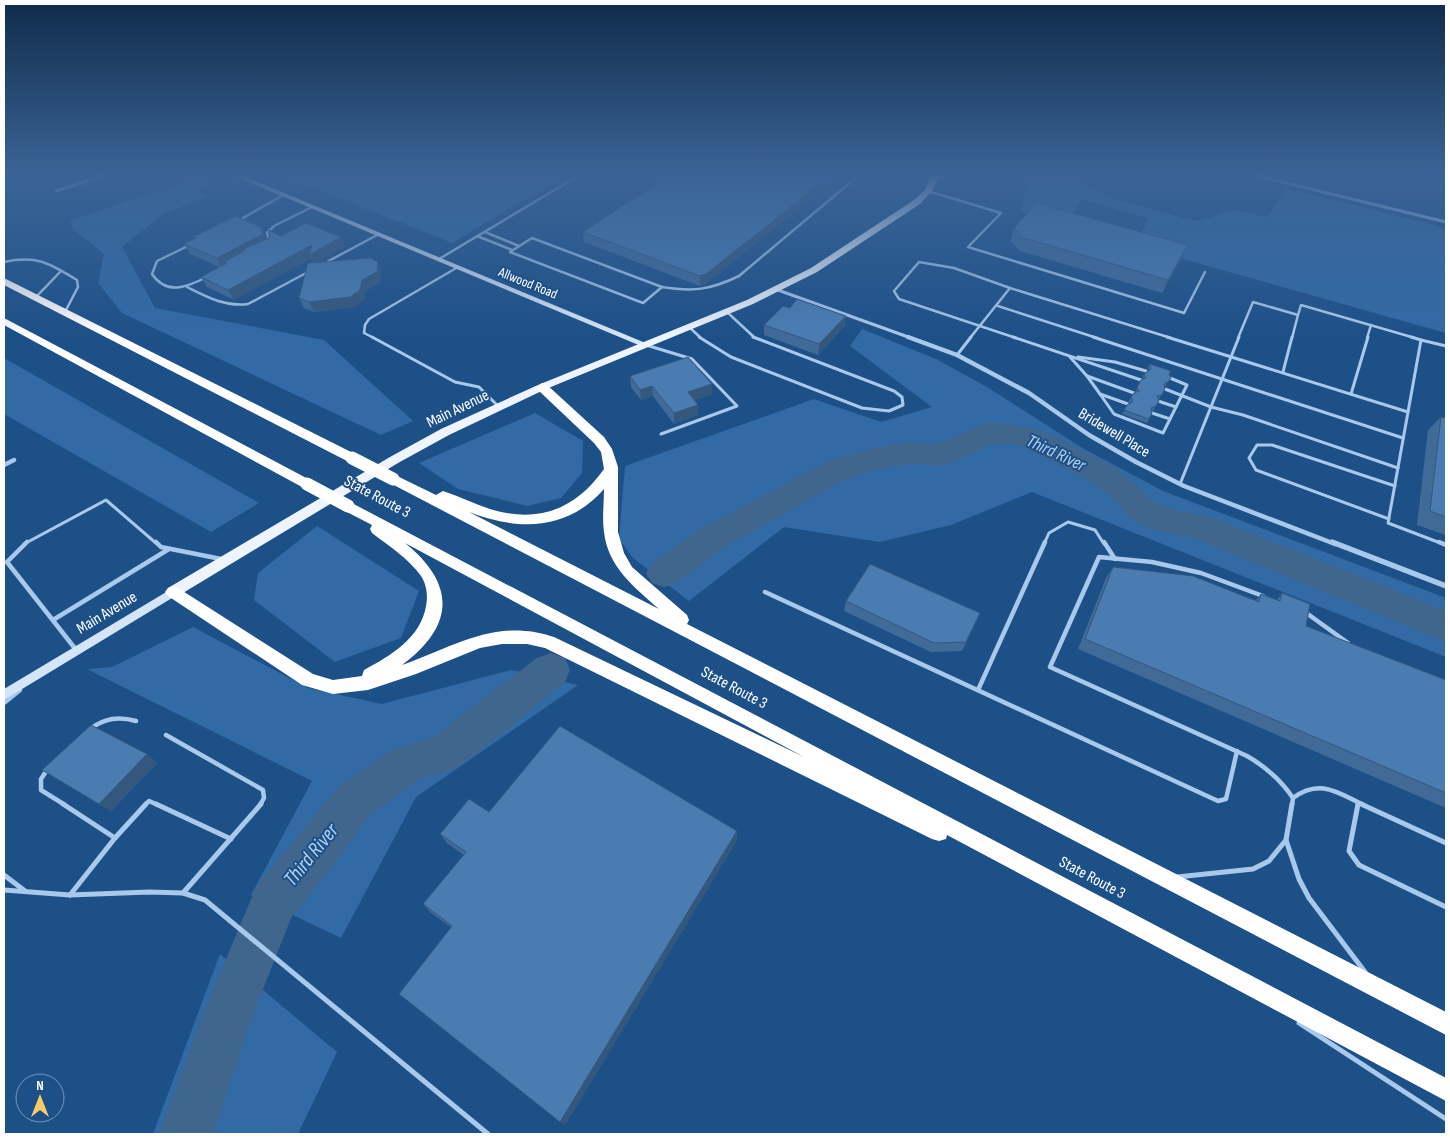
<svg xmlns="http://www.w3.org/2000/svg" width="1450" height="1138" font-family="'Sofia Sans Condensed',sans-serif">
<rect width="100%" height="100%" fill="#1e5088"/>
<g fill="#326aa6">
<polygon points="284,176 565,176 452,243"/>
<polygon points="1028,176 1067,176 1113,199 1196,221 1234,210 1267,217 1284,191 1288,189 1446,228 1446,333 1137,246 1148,218 1081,199 1066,225 1021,213"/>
<polygon points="201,179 213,182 194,192 210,196 163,214 122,247 155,308 324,340 413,421 381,435 122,313 98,283 104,254 73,229 70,221 136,198"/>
<polygon points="862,329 936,359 987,387 1084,449 1163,491 1446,598 1446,657 1032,492 951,525 880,542 784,527 689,601 633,558 619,539 625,466 814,399 881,422 932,407 850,346"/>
<polygon points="4,358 259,503 211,532 4,414"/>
<polygon points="535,413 583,441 582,473 561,498 527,506 458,489 419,463"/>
<polygon points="317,526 419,591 401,638 335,662 254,600 258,573"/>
<polygon points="193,627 308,688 382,704 511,670 578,685 416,797 341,938 251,895 312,781 87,669 112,667"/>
<polygon points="220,954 337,1052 298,1134 153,1134"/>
</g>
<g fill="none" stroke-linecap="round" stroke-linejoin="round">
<g fill="#41668e" fill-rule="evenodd">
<polygon points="989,422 1040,430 1111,465 1136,484 1153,501 1168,509 1208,516 1446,611 1446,642 1191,537 1149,529 1129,517 1114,500 1089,481 1022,446 993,443 952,463 941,466 913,464 897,466 873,470 846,479 723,548 676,583 664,587 652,583 646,573 652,563 699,530 824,463 870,449 897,444 913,442 937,444"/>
<polygon points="551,653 565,658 570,670 565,682 479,752 457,768 418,780 369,816 329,871 291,918 256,1007 213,1134 159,1134 206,1007 257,885 339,786 391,750 432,738 537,658"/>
</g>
<g stroke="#a8c9eb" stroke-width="2.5">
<polyline points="928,191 1001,213 968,247 1184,313 1205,272"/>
<polyline points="238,221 283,195"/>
<polyline points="485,232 519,246"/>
<polyline points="477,236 512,250"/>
<polygon points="532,238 662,287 643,303 510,252"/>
<polyline points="269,241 267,233 274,226 312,207"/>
<path d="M190 245 157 261 152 274C167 296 187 287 207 277"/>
<polyline points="439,259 578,176"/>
<path d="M4 262C37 255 49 263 77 280L78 287 65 312"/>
<polyline points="323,264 379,234"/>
<path d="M187 287C207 297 225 307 248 304L308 272"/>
<path d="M662 287C693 292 710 290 739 276L858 176"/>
<polyline points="1010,288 954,268 919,262 894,291 899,299 1016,338"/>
<polyline points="36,297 61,271"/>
<polyline points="998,306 1097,338"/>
<polyline points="727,312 755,338"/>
<polyline points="689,327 701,338"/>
<polyline points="374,338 364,333 365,325 369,319 458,267"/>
<polyline points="970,338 1010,288 1171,338"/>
<polyline points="1238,338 1253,302 1298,315 1301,305 1415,338"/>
<polyline points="1292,338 1298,315"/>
<polyline points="1367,338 1371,325"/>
</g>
<g stroke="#a8c9eb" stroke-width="3">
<polyline points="372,337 455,382 479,387 499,407"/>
<polyline points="699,337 731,357 862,408 889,411 903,405 902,397 894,391 753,337"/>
<polyline points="1013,337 1141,380"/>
<polyline points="1093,337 1403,438"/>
<polyline points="1167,337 1408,412"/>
<polyline points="1411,337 1421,340"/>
<polyline points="646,345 692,359 737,406 661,434"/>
<polyline points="957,355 971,337"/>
<polyline points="1070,357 1087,376 1134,393"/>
<polyline points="1078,357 1115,362 1146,371"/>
<polyline points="1283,372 1292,337"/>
<polyline points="1087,376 1100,394 1128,404"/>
<polyline points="1165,389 1211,407 1243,415 1398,468"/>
<polyline points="1100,394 1114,414 1163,433 1170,419"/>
<polyline points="1351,394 1368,337"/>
<polyline points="1158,401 1176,407 1187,385 1170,378"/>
<polyline points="1152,413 1170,419 1176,407"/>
<polyline points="1180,484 1239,337"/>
<polyline points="1389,519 1256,470 1249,458 1257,445 1272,445 1395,486"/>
<polyline points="24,544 106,500 157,544"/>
<polyline points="1044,544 1049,533 1068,522 1095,530 1104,544"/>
<polyline points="1443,544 1388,523 1421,340 1446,346"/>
</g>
<g stroke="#a8c9eb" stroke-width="4.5">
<polyline points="27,542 7,562 77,651"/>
<polyline points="156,542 161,547 221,559"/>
<polyline points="1104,542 1115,559"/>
<polyline points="1439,542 1446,545"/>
<polyline points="765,592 1218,801 1226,799 1237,751"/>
<path d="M1263 596 1201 573 1152 562 1099 557 1050 667 1247 756C1266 767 1281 780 1293 798L1292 805"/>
<polyline points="1305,612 1348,643"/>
<polyline points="53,620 169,549"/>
<polyline points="978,690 1045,542"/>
<polyline points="4,703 20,690"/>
<path d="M90 729C105 718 119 716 136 721"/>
<polyline points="166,735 263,790 264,798 260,805"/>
<polyline points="47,770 41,779 41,790 65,805"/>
<path d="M1293 798C1320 778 1338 793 1364 805"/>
<polyline points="145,805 149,801 158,805"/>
<polyline points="1358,805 1358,803"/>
</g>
<g stroke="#a8c9eb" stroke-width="5">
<polyline points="63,804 115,838"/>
<polyline points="156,804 231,839"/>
<polyline points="1358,804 1349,851 1359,865 1446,907"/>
<polyline points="1361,804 1446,843"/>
<polyline points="1286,840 1292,804"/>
<polyline points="4,875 25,891"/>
<polyline points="1177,877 1253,869 1269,861 1286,840 1299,879 1309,898 1365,972"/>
<polyline points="4,890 70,895 149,892 183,893 205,900 488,1134"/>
<polyline points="183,893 261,804"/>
<polyline points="70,895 115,838 146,804"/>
<polyline points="1299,1023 1446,1119"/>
</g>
<g stroke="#a8c9eb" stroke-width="3">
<polyline points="1258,176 1446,222"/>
<polyline points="56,191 103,176"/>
<polyline points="775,289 911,338"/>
</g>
<g stroke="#a8c9eb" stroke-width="4.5">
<polyline points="908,337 957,355 1029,393 1089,435 1136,462 1184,486 1335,544"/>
<polyline points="4,465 14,460"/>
</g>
<polyline stroke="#a8c9eb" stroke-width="5.5" points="1332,542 1446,586"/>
<g fill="#d4e5f8" fill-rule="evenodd">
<polygon points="234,176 243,176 648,344 647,346 641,346"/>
<polygon points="173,588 177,589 178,592 177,595 4,700 4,689"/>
</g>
<polygon fill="#edf4fe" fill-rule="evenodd" points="931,176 939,176 932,191 920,204 817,272 753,304 546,389 449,435 398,463 178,596 168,596 167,592 168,588 390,457 441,429 538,385 747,300 811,268 914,200 925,190"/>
<g fill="#fff" fill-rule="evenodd">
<polygon points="4,278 357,455 359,458 357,461 347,461 4,285"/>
<polygon points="4,318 312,481 314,484 312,487 302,487 4,325"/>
<path d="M542 383 546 384 604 437 612 449 618 467V532L624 553 632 567 687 615 689 620 687 624 1446 1012V1035L388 482 386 479 388 476 393 474 436 495 443 491C459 496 474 504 490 509 538 524 576 509 604 469L601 452 594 443 538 390 536 387ZM604 489C604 503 602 518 604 532 608 567 634 587 659 609L469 512C519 531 567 531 604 489Z"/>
<path d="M348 501 1446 1078V1101L947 835 946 839 939 841 932 839 545 648 527 644H502L480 648 416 674 368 690 333 694 302 685 168 596 165 592 168 588 173 586 178 588 313 674 333 680 362 676 364 670C390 656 421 638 426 606 428 597 427 585 421 576 409 559 389 546 372 533L370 529 372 525 343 510 341 506 343 502ZM405 543 804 757 554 637C496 617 454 647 402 665 455 626 456 584 405 543Z"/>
</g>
<g stroke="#fff" stroke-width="13">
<polyline points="352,458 393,479"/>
<polyline points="307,484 348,506"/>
</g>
</g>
<g fill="#406b99">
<polygon points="668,176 706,284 700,286 584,242 583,232"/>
<polygon points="1014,228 1182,258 1162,293 1020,251 1010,241"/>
<polygon points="281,236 341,237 345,247 317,262 381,272 381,282 366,290 364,300 354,307 314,312 304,308 299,298 313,263 311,258 234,300 207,287 201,277 219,267 190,254 184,244 194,239 193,237 266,239"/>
<polygon points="764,325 845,326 818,355 764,335"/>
<polygon points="1150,364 1169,375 1166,386 1164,386 1160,398 1158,399 1154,410 1152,411 1152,413 1147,423 1122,414 1128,404 1130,403 1129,401 1134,393 1136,392 1136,390 1141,380 1143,379 1143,377 1144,374 1149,370 1148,367"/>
<polygon points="630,376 712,384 712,394 694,400 698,405 698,415 674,424 653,396 641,400 631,387"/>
<polygon points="1441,417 1446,418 1446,535 1417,525 1428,430"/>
<polygon points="1113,567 1256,600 1261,594 1277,600 1282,593 1306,626 1446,680 1446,808 1078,649 1106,578"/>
<polygon points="846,601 980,613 962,651 931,652 844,611"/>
<polygon points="147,754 157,763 111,811 42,770"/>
<polygon points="489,812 737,831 737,840 565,1125 560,1122 451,927 431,913 423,904 464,855 447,843 440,834"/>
</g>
<g fill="#34577d">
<polygon points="830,176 841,176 706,284 700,286 700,276"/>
<polygon points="261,227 268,244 227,263 224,262 226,266 222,268 217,258"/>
<polygon points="341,237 345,247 314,265 311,258 234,300 228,290 312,245"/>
<polygon points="1188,245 1182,258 1162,293 1168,280"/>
<polygon points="378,262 381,272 381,282 366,290 364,300 354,307 314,312 309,302"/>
<polygon points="846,316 845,326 818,355 819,344"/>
<polygon points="712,384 712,394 688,403 688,392"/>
<polygon points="652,386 653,396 641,400 640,390"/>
<polygon points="698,405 698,415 674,424 674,413"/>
<polygon points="147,754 157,763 111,811 99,804"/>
<polygon points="737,831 737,840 565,1125 560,1122"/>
</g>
<g fill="#4a7cb2" stroke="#34577d">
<polygon points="668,176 830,176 706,274 700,276 583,232"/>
<polygon points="1036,203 1188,245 1168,280 1024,238 1014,228"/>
<polygon points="235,216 261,227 263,234 217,258 184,244 196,238 193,237"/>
<polygon points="306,223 341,237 309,255 312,245 228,290 201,277 227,263 224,262 244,251 246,248 269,238 269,230 281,236"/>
<polygon points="370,258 378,262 377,272 362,280 360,290 350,297 309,302 299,298 308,263"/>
<polygon points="797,299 846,316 819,344 764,325 783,306 790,308"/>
<polygon points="688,357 712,384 688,392 698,405 674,413 652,386 640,390 630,376"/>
<polygon points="1150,364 1171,371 1169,374 1171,378 1168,382 1164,384 1165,388 1162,395 1157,396 1159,401 1156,406 1151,408 1152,413 1149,419 1124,410 1128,404 1133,402 1131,397 1134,393 1139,391 1137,387 1141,380 1146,378 1144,374 1151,369"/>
<polygon points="1441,417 1446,418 1446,517 1430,511"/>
<polygon points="870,564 980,613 966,642 934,643 846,601"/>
<polygon points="1113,567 1193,576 1259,602 1261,594 1280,601 1282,593 1310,604 1306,626 1446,680 1446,793 1085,639"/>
<polygon points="91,725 147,754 99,804 42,770"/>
<polygon points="560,726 737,831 560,1122 399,994 452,926 423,904 466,852 440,834 469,799 489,812"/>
</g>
<linearGradient id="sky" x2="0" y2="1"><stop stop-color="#102c4b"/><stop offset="0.52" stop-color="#3b6496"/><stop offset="1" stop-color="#3b6496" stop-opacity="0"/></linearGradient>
<rect width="1450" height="336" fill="url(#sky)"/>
<g text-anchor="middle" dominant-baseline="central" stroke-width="4" stroke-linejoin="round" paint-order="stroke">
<g font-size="14" fill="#fff" stroke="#1e5088">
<text transform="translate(528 283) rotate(22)">Allwood Road</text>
</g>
<g font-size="16" fill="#fff" stroke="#1e5088">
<text transform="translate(458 409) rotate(-26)">Main Avenue</text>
<text transform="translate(1114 433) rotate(31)">Bridewell Place</text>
<text transform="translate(377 497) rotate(28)">State Route 3</text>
<text transform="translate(107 613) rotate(-31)">Main Avenue</text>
<text transform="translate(734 688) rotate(28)">State Route 3</text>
<text transform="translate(1092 878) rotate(28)">State Route 3</text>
</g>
<g font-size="18" font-style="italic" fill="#b4d3f2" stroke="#1e5088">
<text transform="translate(1056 453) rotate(25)">Third River</text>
</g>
<g font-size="21" font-style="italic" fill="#b4d3f2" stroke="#1e5088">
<text transform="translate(311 855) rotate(-51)">Third River</text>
</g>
</g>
<rect width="1450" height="1138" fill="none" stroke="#ffffff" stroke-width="10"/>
<g transform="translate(40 1098)"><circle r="24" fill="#1e5088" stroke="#7896b8"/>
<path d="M0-4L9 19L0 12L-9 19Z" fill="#facb67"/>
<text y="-8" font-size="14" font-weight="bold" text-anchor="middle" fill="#ffffff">N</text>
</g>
</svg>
